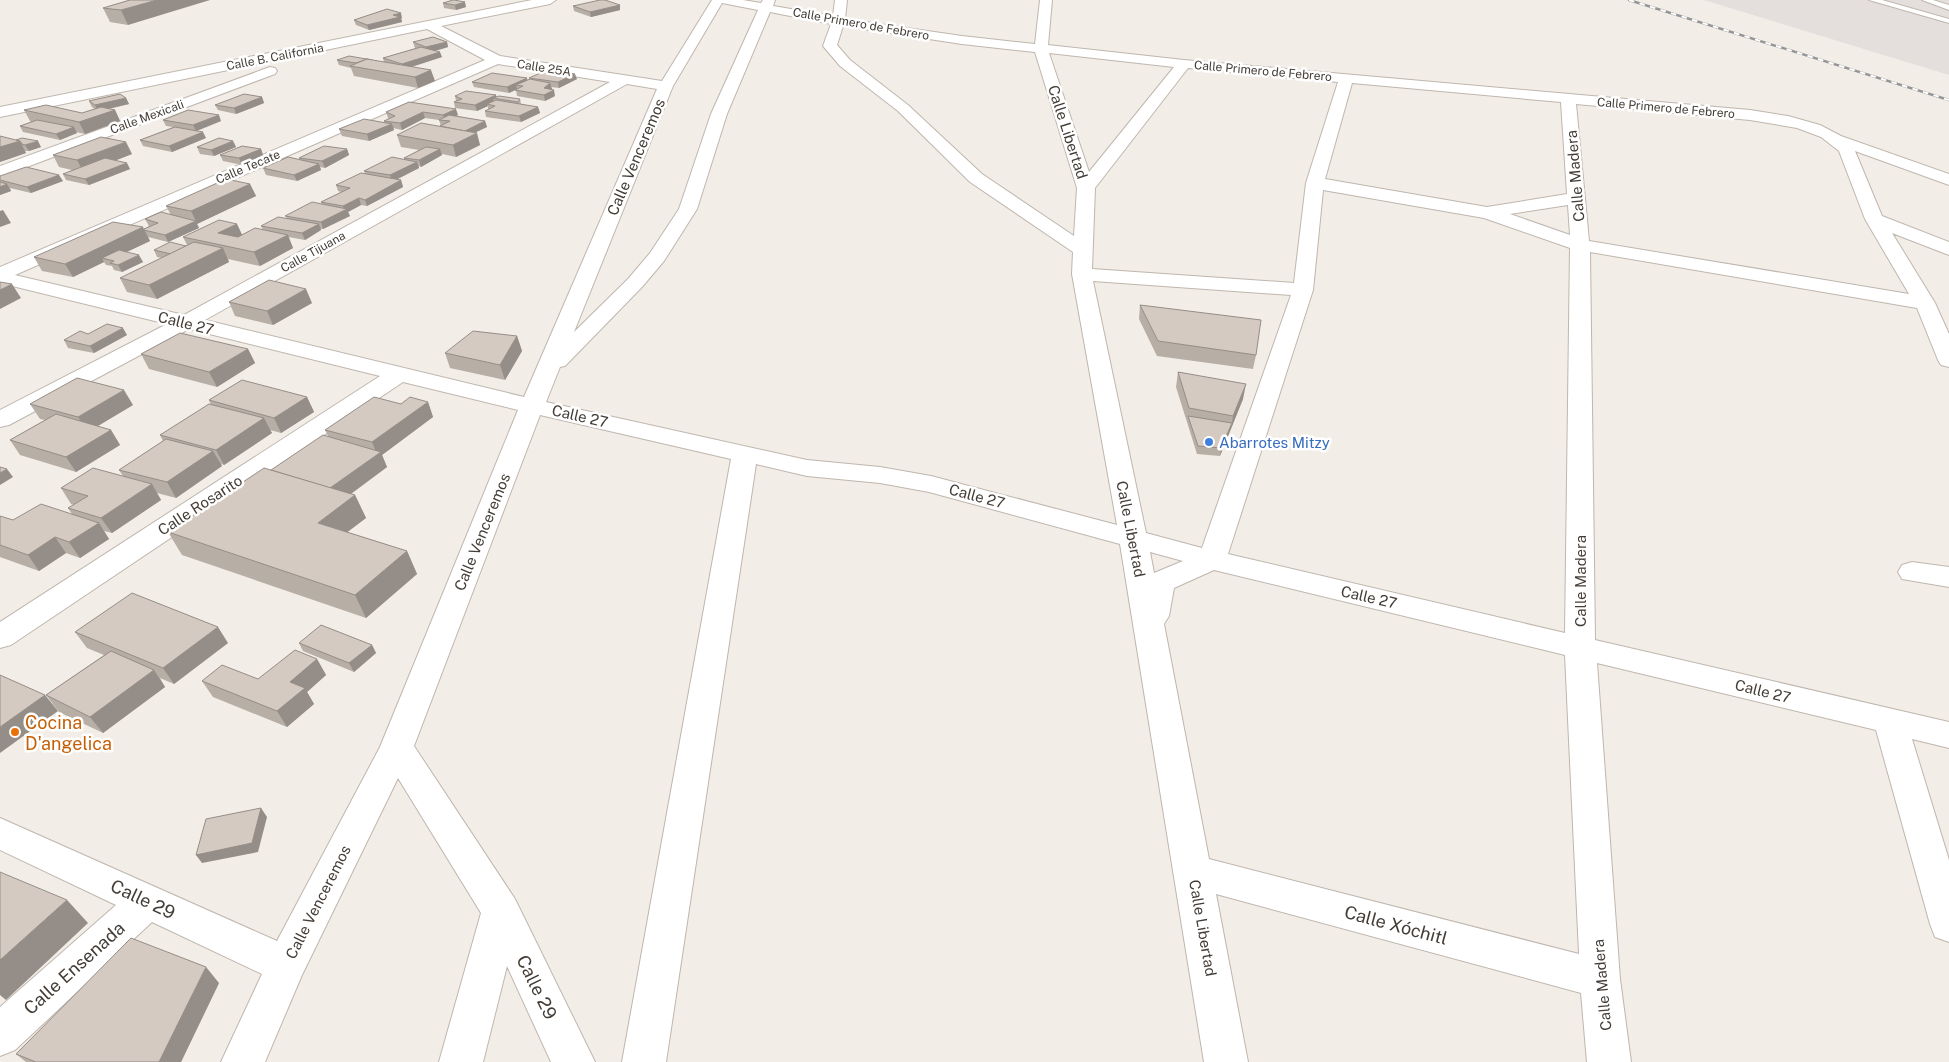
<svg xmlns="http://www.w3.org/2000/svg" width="1949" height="1062" font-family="'Public Sans',sans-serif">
<rect width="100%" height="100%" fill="#f2ede7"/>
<polygon fill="#e4dfdc" points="1704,0 1949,0 1949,75"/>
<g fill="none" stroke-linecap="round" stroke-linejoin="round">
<defs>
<g id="service">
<polygon points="1869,0 1882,0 1949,19 1949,23"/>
<polygon points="1922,0 1933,0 1949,5 1949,10"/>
</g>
<g id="minor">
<path d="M532 0H556L550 4 441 26 500 56 662 81 712 0H743L761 3 763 0H775L773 6 833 16 835 0H847L845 19 962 36 1035 44 1040 0H1052L1048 45 1184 60 1750 110 1788 116 1820 125 1841 136 1949 174V185L1855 151 1882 216 1949 242V255L1892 233 1935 303 1949 334V367L1941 365 1938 360 1917 308 1590 252 1595 640 1949 722V748L1912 739 1949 860V942L1935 937 1930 924 1876 730 1597 663 1620 979 1631 1062H1587L1581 993 1216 894 1248 1062H1204L1120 544 929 492 880 483 807 476 756 464 666 1062H622L731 459 540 415 414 746 515 899 595 1062H551L507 966 483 1062H439L481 913 398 778 302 975 265 1062H221L262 974 152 922 15 1050 0 1056V1007L116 905 0 850V818L277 941 380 747 518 410 403 382 11 645 0 648V622L380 376 189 329 9 425 0 427V410L167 324 0 283V267L485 60 427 29 0 117V107ZM722 3 758 10 711 114 679 209 650 253 628 279 574 332 673 86ZM770 12 831 24 823 46 840 66 898 111 970 182 1073 252 1072 274 1117 525 931 476 880 467 807 460 546 402 560 367 565 366 642 287 664 261 697 209 727 114ZM843 26 962 44 1035 52 1077 188 1074 236 982 174 908 105 850 60 837 45ZM1049 53 1174 67 1089 172ZM498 64 610 82 184 315 15 275ZM1188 68 1338 82 1306 183 1294 283 1092 269 1095 188ZM1352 83 1561 102 1567 194 1487 207 1325 179ZM627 84 657 89 524 397 205 320ZM1576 104 1750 120 1797 128 1821 137 1839 151 1865 219 1909 294 1589 241ZM1323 190 1484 218 1570 248 1565 633 1228 554 1313 290ZM1568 205 1570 235 1510 214ZM1093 281 1291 295 1202 548 1146 533ZM1150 552 1183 561 1154 573ZM1214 570 1565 655 1579 954 1209 859 1164 624 1169 616 1174 588Z"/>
<polygon points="270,67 275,68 277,71 275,74 0,177 0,166"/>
<polygon points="1912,562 1949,567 1949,587 1902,579 1898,572 1902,565"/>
</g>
</defs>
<use href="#service" stroke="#bfb6ae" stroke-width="2"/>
<use href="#minor" stroke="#bfb6ae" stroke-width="2"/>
<use href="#service" fill="#fff" fill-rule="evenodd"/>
<use href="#minor" fill="#fff" fill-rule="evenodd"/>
<defs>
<polyline id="rail" points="1629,0 1949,100"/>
</defs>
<use href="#rail" stroke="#959595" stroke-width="2.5"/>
<use href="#rail" stroke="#fff" stroke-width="2" stroke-dasharray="5.5" stroke-linecap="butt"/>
</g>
<g fill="#b7aea6">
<polygon points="130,0 128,25 110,22 103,8"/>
<polygon points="443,3 466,7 456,10 444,8"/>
<polygon points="573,6 620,10 591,17 574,11"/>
<polygon points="401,18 402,22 369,30 356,25 354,20 402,18"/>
<polygon points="413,42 447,42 448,47 435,51 442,57 412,67 435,81 418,88 354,76 351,68 339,65 337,60 384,62 383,58 416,48 415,48"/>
<polygon points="527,78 527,80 530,79 529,78 577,79 559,88 551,87 552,89 551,90 555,96 545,101 517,96 516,90 509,93 474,87 472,82"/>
<polygon points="455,96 496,97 520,99 521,104 538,107 540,113 521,122 486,117 485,111 488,109 488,106 477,111 455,108 454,102 456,101"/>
<polygon points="262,97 264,103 236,114 218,110 215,105"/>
<polygon points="126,98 129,104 109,109 115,110 120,121 85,134 76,132 77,133 60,140 23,132 20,126 31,122 30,121 24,110 82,113 95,109 92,107 89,101"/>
<polygon points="409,102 458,115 456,116 485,121 487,127 475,132 480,145 456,157 442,154 442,155 421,167 419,166 419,168 397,179 401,180 403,187 367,206 361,205 348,212 350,216 323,229 321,229 321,230 305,240 288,237 293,248 260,266 228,259 229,262 157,299 127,292 120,278 162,258 157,257 154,250 186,246 187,245 183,237 237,224 242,235 263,230 261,226 287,218 285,216 322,204 321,202 341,192 338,191 336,185 365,173 364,171 405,160 404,158 419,150 401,147 397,135 440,126 441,126 439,120 425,118 402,130 393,128 394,130 369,141 342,136 339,129 385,122 384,121 389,119 388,118 386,112"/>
<polygon points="163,120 221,121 197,131 206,138 172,152 143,146 140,140 173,127 166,126"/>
<polygon points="0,136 41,147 29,151 25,151 26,153 0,162"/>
<polygon points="233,141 236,147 214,156 200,154 197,147"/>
<polygon points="261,149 263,155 242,165 223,161 220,155"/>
<polygon points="347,149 349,155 325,168 320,167 321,170 297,181 266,175 263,168 300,160 299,158"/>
<polygon points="132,154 116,160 130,169 89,185 66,180 63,174 72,170 59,167 53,155"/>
<polygon points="0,176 63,181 31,193 10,188 11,191 0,195"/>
<polygon points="250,184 256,196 197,224 199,228 168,242 148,237 150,241 126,252 143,262 122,272 114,270 112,266 106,265 104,262 73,277 42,271 34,257 144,229 149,226 145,219 171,215 166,206"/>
<polygon points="229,302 312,303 273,325 235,316"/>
<polygon points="1140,305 1256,355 1253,369 1157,356 1139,319"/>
<polygon points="88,334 127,335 94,353 68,348 64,340"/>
<polygon points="517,336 522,351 505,380 450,368 445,353"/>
<polygon points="248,349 255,363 217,387 149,369 141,354"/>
<polygon points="1178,372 1243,399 1220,456 1197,454 1176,387"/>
<polygon points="307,397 314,412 281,433 270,430 272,433 224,465 221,464 222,466 176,498 157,493 161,500 112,533 104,531 109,539 80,558 66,553 39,571 0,557 0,516 13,520 72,514 68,508 74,505 71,504 61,488 123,476 119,470 163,441 160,435 211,405 209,400"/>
<polygon points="428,402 433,417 382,455 387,467 351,494 355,495 366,518 347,532 407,551 417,574 366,618 182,555 168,532 271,470 328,436 325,430 401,404"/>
<polygon points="30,404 133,405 97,426 111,430 120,445 76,472 20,455 10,440 45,420 40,419"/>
<polygon points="75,632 228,643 174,684 160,678 165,687 103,733 59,712 46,695 104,655 87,648"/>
<polygon points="299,643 372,645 376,653 354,672 303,651"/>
<polygon points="317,659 326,675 307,692 314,704 287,727 213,697 202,681 258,679"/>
<polygon points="219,983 181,1062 26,1062 16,1054"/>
</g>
<g fill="#958d87">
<polygon points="157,0 210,0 128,25 121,10"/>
<polygon points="465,2 466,7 456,10 455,5"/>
<polygon points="620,5 620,10 591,17 590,12"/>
<polygon points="401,13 402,18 401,18 402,22 369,30 367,25 393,15"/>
<polygon points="447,42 448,47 428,53 426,47"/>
<polygon points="440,52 442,57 404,69 402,64"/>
<polygon points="431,70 435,81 418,88 415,77"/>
<polygon points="575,74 577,79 559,88 558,82"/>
<polygon points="527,78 528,84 516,85 517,89 509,93 507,87"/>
<polygon points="550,83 552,89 546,94 554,90 555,96 545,101 544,95 544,88"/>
<polygon points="496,95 497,99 493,98 494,102 487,104 488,106 477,111 475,105"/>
<polygon points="262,97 264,103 236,114 234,108"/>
<polygon points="126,98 129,104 98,111 95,105"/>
<polygon points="538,107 540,113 521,122 519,116"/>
<polygon points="456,109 458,115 445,121 443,115"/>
<polygon points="115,110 120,121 85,134 79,122"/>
<polygon points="423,112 425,118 402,130 400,123"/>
<polygon points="219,115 221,121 196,131 193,125"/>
<polygon points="485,121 487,127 464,138 462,132"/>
<polygon points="392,124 394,130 369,141 367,134"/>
<polygon points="74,127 77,133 60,140 56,134"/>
<polygon points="203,132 206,138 172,152 169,146"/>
<polygon points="477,133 480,145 456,157 453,145"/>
<polygon points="20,141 26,153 0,162 0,147"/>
<polygon points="38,141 41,147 29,151 25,145"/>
<polygon points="233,141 236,147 214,156 211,150"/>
<polygon points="126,142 132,154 84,173 77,160"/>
<polygon points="261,149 263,155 242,165 239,158"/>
<polygon points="347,149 349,155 325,168 322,161"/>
<polygon points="440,149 442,155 421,167 419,160"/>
<polygon points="417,162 419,168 392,182 390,175"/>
<polygon points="127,163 130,169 89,185 85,179"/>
<polygon points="319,164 321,170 297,181 294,175"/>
<polygon points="59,175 63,181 31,193 27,187"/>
<polygon points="401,180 403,187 367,206 365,200"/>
<polygon points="7,184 11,191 0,195 0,187"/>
<polygon points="250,184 256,196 197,224 199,228 168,242 165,235 196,221 191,211"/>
<polygon points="359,198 361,205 348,212 350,216 323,229 321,222 344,210 343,206"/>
<polygon points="3,210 11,223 0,227 0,211"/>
<polygon points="237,224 243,237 225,246 218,233"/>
<polygon points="319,224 321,230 305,240 302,233"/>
<polygon points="143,227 150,241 110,260 102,258 104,262 73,277 65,264"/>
<polygon points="288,235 293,248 260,266 254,252"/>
<polygon points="223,248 229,262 157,299 149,285"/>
<polygon points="139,255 143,262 122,272 118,265"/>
<polygon points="12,284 21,298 0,309 0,290"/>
<polygon points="306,289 312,303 273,325 267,311"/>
<polygon points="123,328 127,335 94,353 90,346"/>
<polygon points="517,336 522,351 505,380 500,365"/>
<polygon points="248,349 255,363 217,387 209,372"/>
<polygon points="1246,384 1243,399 1220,456 1221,448 1232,423 1233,416"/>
<polygon points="124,390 133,405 88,432 78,417"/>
<polygon points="307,397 314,412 281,433 274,418"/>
<polygon points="428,402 433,417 382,455 387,467 337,504 330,488 377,454 372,442"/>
<polygon points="264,418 272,433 224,465 216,450"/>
<polygon points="111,430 120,445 76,472 66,457"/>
<polygon points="213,451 222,466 176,498 167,482"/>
<polygon points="7,469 13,477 0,485 0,473"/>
<polygon points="152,484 161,500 112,533 101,518"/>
<polygon points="355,495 366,518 329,546 318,523"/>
<polygon points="99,523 109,539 80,558 69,542"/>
<polygon points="55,537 66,553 39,571 28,555"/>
<polygon points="407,551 417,574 366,618 355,595"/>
<polygon points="218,627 228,643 174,684 163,668"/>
<polygon points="372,645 376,653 354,672 349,663"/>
<polygon points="317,659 326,675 307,692 314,704 287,727 277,711 290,682"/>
<polygon points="154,670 165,687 103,733 90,717"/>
<polygon points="45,695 58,711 0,753 0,727"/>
<polygon points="261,808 267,817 258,852 202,863 196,855"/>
<polygon points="67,900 88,923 6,1000 0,995 0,960"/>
<polygon points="206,967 219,983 181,1062 159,1062"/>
</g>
<g fill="#d5cac1" stroke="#958d87">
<polygon points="130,0 157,0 121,10 103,8"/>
<polygon points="453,0 454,0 465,2 455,5 443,3"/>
<polygon points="600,0 605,0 620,5 590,12 573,6"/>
<polygon points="387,9 401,13 393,15 400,17 367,25 354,20"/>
<polygon points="433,37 447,42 426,47 413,42"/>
<polygon points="421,47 440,52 402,64 383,58"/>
<polygon points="349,56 372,60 367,59 356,63 337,60"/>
<polygon points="367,59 431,70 415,77 350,66"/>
<polygon points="547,70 575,74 558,82 529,78"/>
<polygon points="492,73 527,78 507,87 472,82"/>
<polygon points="530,79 550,83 544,88 554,90 544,95 515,90 523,86 516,85"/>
<polygon points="466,91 496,95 475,105 454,102 462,99 455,96"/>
<polygon points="120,94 126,98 95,105 89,101"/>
<polygon points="244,94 262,97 234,108 215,105"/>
<polygon points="499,96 520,99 518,102 493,98"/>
<polygon points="496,100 538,107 519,116 485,111 495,106 487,104"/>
<polygon points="409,102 456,109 443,115 423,112 400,123 384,121 395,116 386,112"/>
<polygon points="46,105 82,113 101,107 115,110 79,122 24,110"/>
<polygon points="188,110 219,115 193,125 163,120"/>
<polygon points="449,115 485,121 465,131 440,126 450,121 439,120"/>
<polygon points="364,119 392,124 367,134 339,129"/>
<polygon points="37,120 74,127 56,134 20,126"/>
<polygon points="421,123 477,133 453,145 397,135"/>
<polygon points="175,127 203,132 169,146 140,140"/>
<polygon points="0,136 20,141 0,147"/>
<polygon points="101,137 126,142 77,160 53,155"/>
<polygon points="22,138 38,141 25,145 22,144 20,141 16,140"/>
<polygon points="219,138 233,141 211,150 197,147"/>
<polygon points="242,146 261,149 239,158 220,155"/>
<polygon points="324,146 347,149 322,161 299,158"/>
<polygon points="426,147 440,149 419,160 404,158"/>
<polygon points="288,157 319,164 294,175 263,168"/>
<polygon points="392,157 417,162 390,175 364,171"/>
<polygon points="105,158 127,163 85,179 63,174"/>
<polygon points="26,167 59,175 27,187 0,180 0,176"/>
<polygon points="361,173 401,180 365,200 359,198 343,206 321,202 350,188 336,185"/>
<polygon points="226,179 250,184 191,211 166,206"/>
<polygon points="0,182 7,184 0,187"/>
<polygon points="312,202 347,209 321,222 285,216"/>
<polygon points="161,212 196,221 165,235 144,230 144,229 158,223 145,219"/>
<polygon points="278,217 319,224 302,233 261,226"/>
<polygon points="219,220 237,224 218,233 238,237 255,228 288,235 254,252 183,237"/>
<polygon points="113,222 143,227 65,264 34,257"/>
<polygon points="170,242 186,246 171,254 154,250"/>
<polygon points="194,242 223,248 149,285 120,278"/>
<polygon points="119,250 139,255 118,265 110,263 114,261 102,258"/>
<polygon points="269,280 306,289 267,311 229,302"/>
<polygon points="0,282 12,284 0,290"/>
<polygon points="1140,305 1261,320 1256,355 1158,341"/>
<polygon points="107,324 123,328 90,346 64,340 80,331 88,334"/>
<polygon points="473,331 517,336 500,365 445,353"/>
<polygon points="180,333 248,349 209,372 141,354"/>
<polygon points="1178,372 1246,384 1233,416 1189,408"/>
<polygon points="77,378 124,390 78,417 30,404"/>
<polygon points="242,380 307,397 274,418 209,400"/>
<polygon points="374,397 401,404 410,397 428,402 372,442 325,430"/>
<polygon points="209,404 264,418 216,450 160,435"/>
<polygon points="56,414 111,430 66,457 10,440"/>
<polygon points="1188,416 1232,423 1221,448 1198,446"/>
<polygon points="323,435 381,452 330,488 271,470"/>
<polygon points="166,439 213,451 167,482 119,470"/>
<polygon points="0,467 7,469 0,473"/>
<polygon points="93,468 152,484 101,518 68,508 88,496 61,488"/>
<polygon points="264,468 355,495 318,523 407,551 355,595 168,532"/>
<polygon points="41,504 99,523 69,542 55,537 28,555 0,545 0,516 13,520"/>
<polygon points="132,593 218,627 163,668 75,632"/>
<polygon points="321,625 372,645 349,663 299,643"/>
<polygon points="295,650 317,659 290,682 305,688 277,711 202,681 222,665 258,679"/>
<polygon points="111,651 154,670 90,717 46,695"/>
<polygon points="0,675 45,695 0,727"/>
<polygon points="261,808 252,843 196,855 206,819"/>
<polygon points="0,872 67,900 0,960"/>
<polygon points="131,938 206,967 159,1062 36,1062 16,1054"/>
</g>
<circle fill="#3f7fe0" stroke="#fff" stroke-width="2" cx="1209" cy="442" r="5"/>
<circle fill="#e8710a" stroke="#fff" stroke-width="2" cx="15" cy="732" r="5"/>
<g text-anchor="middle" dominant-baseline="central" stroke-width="5" stroke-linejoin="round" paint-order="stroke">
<g font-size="12" fill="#443d37" stroke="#fff">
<text transform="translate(861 24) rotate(10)">Calle Primero de Febrero</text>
<text transform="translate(275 57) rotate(-11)">Calle B. California</text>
<text transform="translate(544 68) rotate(9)">Calle 25A</text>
<text transform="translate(1263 71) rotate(5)">Calle Primero de Febrero</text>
<text transform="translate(1666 108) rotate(5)">Calle Primero de Febrero</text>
<text transform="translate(147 117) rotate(-20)">Calle Mexicali</text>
<text transform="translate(248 167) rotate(-23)">Calle Tecate</text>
<text transform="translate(313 252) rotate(-29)">Calle Tijuana</text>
</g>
<g font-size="15" fill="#443d37" stroke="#fff">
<text transform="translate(1068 132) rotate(72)">Calle Libertad</text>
<text transform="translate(636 157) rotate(-67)">Calle Venceremos</text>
<text transform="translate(1575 176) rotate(-95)">Calle Madera</text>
<text transform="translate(186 323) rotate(14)">Calle 27</text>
<text transform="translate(580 416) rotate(13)">Calle 27</text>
<text transform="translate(977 496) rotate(15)">Calle 27</text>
<text transform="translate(200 505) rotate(-33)">Calle Rosarito</text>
<text transform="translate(1131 529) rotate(79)">Calle Libertad</text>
<text transform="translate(482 532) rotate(-68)">Calle Venceremos</text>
<text transform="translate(1580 581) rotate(-90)">Calle Madera</text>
<text transform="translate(1369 597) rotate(13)">Calle 27</text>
<text transform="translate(1763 691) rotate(14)">Calle 27</text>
<text transform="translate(318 902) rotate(-63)">Calle Venceremos</text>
<text transform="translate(1203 928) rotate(80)">Calle Libertad</text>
<text transform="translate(1602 985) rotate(-95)">Calle Madera</text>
</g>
<g font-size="15" fill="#366cbe" stroke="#fff" text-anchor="start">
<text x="1219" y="442">Abarrotes Mitzy</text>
</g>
<g font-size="18" fill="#c56008" stroke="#fff" text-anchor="start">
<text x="25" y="722">Cocina<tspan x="25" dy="21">D'angelica</tspan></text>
</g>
<g font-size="18" fill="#443d37" stroke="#fff">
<text transform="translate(143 899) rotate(25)">Calle 29</text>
<text transform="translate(1396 925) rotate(15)">Calle Xóchitl</text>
<text transform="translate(74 968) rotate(-42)">Calle Ensenada</text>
<text transform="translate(537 987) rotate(64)">Calle 29</text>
</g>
</g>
</svg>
